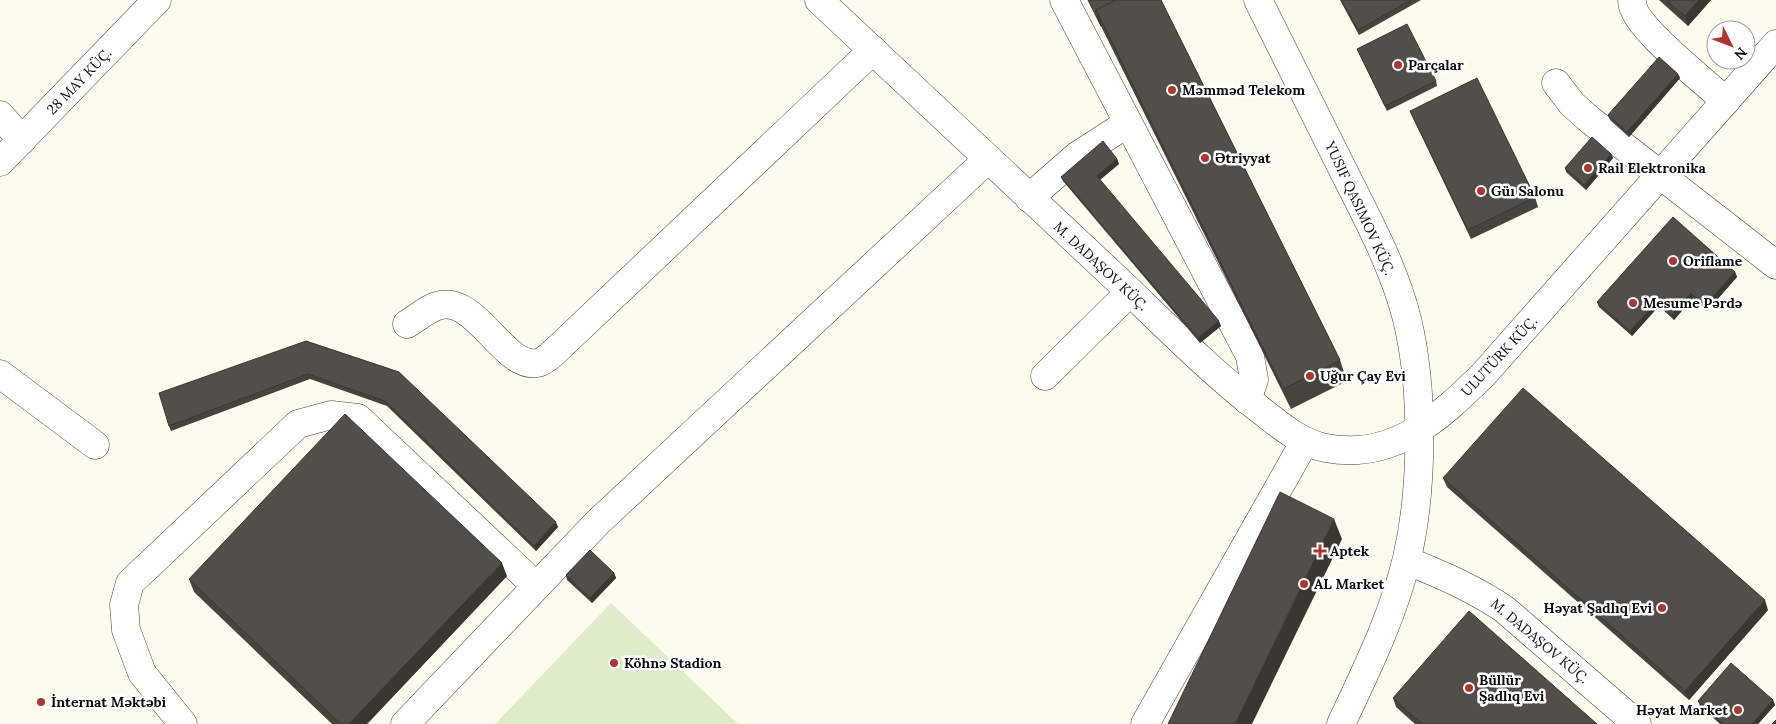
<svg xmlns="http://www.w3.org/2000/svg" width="1776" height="724" font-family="Lora,serif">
<rect width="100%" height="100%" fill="#fdfbec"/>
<polygon fill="#deecca" points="611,603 738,724 495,724"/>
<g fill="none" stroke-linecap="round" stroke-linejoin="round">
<defs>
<g id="minor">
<path d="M819 0C920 95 1021 190 1122 284 1168 328 1212 373 1263 412 1281 426 1302 444 1326 448 1393 461 1439 418 1483 375L1776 44"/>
<polyline points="1064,0 1250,356 1254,380 1247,400"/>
<path d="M1258 0C1286 57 1315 113 1343 170 1367 218 1394 267 1407 319 1424 389 1423 489 1407 558 1394 614 1365 673 1341 724"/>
<path d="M1632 0C1630 24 1706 83 1726 101"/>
<polyline points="1556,83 1572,104 1590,120 1776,265"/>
<polyline points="0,115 22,140"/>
<polyline points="0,162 157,0"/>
<polyline points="1029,198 1077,156 1128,123"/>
<path d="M407 324C416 319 427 309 437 306 476 293 503 369 537 363 542 363 546 358 550 356L873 50"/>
<polyline points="0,374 95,445"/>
<polyline points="1045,376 1130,292"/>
<path d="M1407 561C1441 574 1473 588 1504 609L1637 724"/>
<polyline points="183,724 142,673 126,630 124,605 130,583 298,424 331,415 358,418 536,586"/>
<polyline points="405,724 598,522 988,159"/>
<polyline points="1145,724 1305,441"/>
</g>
</defs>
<use href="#minor" stroke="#3f3f3f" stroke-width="29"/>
<use href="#minor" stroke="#fff" stroke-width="28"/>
</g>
<g fill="#47433f">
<polygon points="1088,0 1161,0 1340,360 1347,381 1291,409"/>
<polygon points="1340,0 1421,0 1359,35"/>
<polygon points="1659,0 1711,0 1688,26"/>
<polygon points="1357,49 1436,81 1437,86 1387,111"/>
<polygon points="1678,74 1680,78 1629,137 1610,120 1608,115"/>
<polygon points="1410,111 1535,197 1538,207 1471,239 1414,120"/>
<polygon points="1611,154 1613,158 1586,190 1566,172 1565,168"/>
<polygon points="1117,159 1119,164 1100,180 1221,326 1200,343 1063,181 1061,177"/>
<polygon points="1735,272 1737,277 1707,311 1693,298 1674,320 1659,306 1632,336 1599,307 1597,302"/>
<polygon points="306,341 558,527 536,551 387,406 310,379 171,431 169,426"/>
<polygon points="1443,478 1768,610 1689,700 1447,487"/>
<polygon points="614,573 616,578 592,603 567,580 566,575"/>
<polygon points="507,576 367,724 332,724 194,592 189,579"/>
<polygon points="1393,698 1597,724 1415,724 1396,707"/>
<polygon points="1773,700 1775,705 1758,724 1720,724 1700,706 1698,701"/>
</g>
<g fill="#3a3733">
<polygon points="1699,0 1711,0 1688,26 1685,16"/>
<polygon points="1678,74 1680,78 1629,137 1627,132"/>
<polygon points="1611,154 1613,158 1586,190 1584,185"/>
<polygon points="1117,159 1119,164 1098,181 1097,176"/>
<polygon points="1735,272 1737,277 1707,311 1705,306"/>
<polygon points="1691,293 1693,298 1674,320 1672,315"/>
<polygon points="1657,302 1659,306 1632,336 1630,331"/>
<polygon points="1219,321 1221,326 1200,343 1198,338"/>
<polygon points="1334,519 1342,539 1252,724 1235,724"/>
<polygon points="556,522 558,527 536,551 534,546"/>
<polygon points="502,563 507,576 367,724 349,724"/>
<polygon points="614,573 616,578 592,603 590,598"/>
<polygon points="1765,600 1768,610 1689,700 1685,691"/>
<polygon points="1773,700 1775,705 1758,724 1752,724"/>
</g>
<g fill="#534e49" stroke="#3a3733">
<polygon points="1088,0 1116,0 1096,10 1101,26"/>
<polygon points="1116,0 1161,0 1340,360 1283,389 1096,10"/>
<polygon points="1341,0 1411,0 1358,30"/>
<polygon points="1666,0 1699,0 1685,16"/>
<polygon points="1407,24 1436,81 1385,106 1357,49"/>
<polygon points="1659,57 1678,74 1627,132 1608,115"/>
<polygon points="1477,78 1535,197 1468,230 1410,111"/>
<polygon points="1592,137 1611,154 1584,185 1565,168"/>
<polygon points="1103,141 1117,159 1097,176 1219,321 1198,338 1061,177"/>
<polygon points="1673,217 1735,272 1705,306 1691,293 1672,315 1657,302 1630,331 1597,302"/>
<polygon points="306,341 399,372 556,522 534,546 385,401 308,374 169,426 159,393"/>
<polygon points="1523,388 1765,600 1685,691 1443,478"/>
<polygon points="345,414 502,563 349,724 341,724 189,579"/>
<polygon points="1280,492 1334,519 1235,724 1168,724"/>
<polygon points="590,550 614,573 590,598 566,575"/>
<polygon points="1469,611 1597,724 1422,724 1393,698"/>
<polygon points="1731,663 1773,700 1752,724 1723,724 1698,701"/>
<polygon points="1776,720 1776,724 1772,724"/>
</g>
<g fill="#ae3631" stroke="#fff" stroke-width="2">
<circle cx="1398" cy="65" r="5"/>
<circle cx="1172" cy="90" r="5"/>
<circle cx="1205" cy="158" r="5"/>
<circle cx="1588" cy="168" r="5"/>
<circle cx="1481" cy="191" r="5"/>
<circle cx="1673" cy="261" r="5"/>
<circle cx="1633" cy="303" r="5"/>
<circle cx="1310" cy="376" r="5"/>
<path d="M1317.5 543.5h5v5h5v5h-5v5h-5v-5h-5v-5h5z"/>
<circle cx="1304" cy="584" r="5"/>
<circle cx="1662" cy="608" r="5"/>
<circle cx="614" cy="663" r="5"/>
<circle cx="1469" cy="688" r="5"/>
<circle cx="41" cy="702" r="5"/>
<circle cx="1738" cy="710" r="5"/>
</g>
<g text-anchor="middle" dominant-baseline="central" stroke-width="5" stroke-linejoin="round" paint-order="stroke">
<g font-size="14" font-weight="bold" fill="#0c0c0c" stroke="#fff" text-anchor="start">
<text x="1408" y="65">Parçalar</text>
<text x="1182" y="90">Məmməd Telekom</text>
<text x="1215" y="158">Ətriyyat</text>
<text x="1598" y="168">Rail Elektronika</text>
<text x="1491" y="191">Güı Salonu</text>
<text x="1683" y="261">Oriflame</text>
<text x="1643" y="303">Mesume Pərdə</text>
<text x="1320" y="376">Uğur Çay Evi</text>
<text x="1330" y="551">Aptek</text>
<text x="1314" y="584">AL Market</text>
<text x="1652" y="608" text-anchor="end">Həyat Şadlıq Evi</text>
<text x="624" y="663">Köhnə Stadion</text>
<text x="1479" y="680">Büllür<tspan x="1479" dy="16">Şadlıq Evi</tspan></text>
<text x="51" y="702">İnternat Məktəbi</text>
<text x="1728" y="710" text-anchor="end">Həyat Market</text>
</g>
<g font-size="14" fill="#0c0c0c" stroke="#fff">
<text transform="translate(79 81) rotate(-46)">28 MAY KÜÇ.</text>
<text transform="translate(1360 208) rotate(65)">YUSIF QASIMOV KÜÇ.</text>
<text transform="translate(1101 266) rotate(43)">M. DADAŞOV KÜÇ.</text>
<text transform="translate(1499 356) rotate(-47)">ULUTÜRK KÜÇ.</text>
<text transform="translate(1540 641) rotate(40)">M. DADAŞOV KÜÇ.</text>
</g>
</g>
<g transform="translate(1731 45) rotate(132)"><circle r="24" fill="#ffffff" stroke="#9e9e9e"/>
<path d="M0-4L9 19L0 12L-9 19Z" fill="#ae3631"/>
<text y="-8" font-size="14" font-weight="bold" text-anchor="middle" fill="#0c0c0c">N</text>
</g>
</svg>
